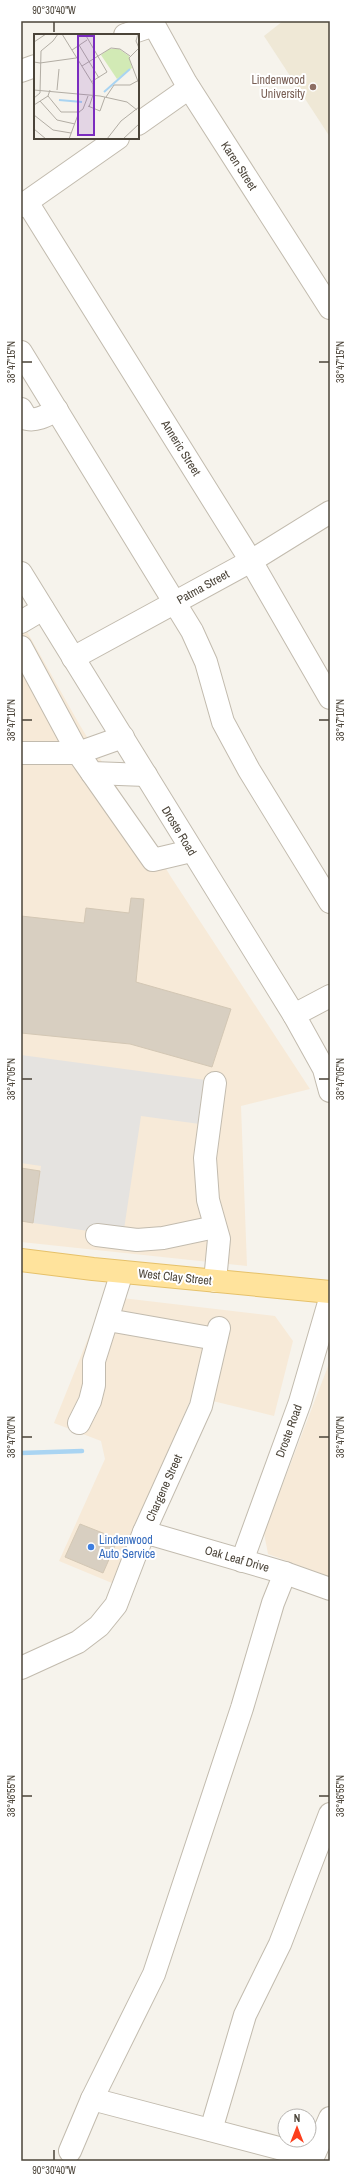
<svg xmlns="http://www.w3.org/2000/svg" width="351" height="2182" font-family="'Archivo Narrow',sans-serif">
<rect width="100%" height="100%" fill="#f6f3ec"/>
<g fill="#f7ead8">
<polygon points="21,621 78,722 171,877 310,1089 241,1106 247,1266 21,1242"/>
<polygon points="105,1296 275,1316 293,1341 274,1416 192,1396 112,1583 59,1561 105,1459 101,1441 54,1423"/>
<polygon points="330,1361 330,1577 268,1554 264,1533"/>
</g>
<polygon fill="#efe8d6" points="283,21 330,21 330,137 264,36"/>
<polygon fill="#e5e3e0" points="21,1055 213,1081 207,1125 141,1116 123,1236 33,1223 41,1166 21,1163"/>
<g fill="none" stroke-linecap="round" stroke-linejoin="round">
<polyline stroke="#a9d4f2" stroke-width="4.5" points="21,1453 82,1451"/>
</g>
<g fill="#d8cfc1" stroke="#d3c7b4">
<polygon points="131,898 144,899 136,982 231,1009 212,1067 130,1044 21,1033 21,916 84,923 86,908 129,913"/>
<polygon points="21,1168 40,1171 33,1223 21,1221"/>
<polygon points="80,1524 118,1539 103,1573 65,1557"/>
</g>
<g fill="none" stroke-linecap="round" stroke-linejoin="round">
<defs>
<g id="minor">
<polyline points="154,21 154,25 186,83 330,308"/>
<polyline points="125,35 154,25"/>
<polyline points="21,71 35,66"/>
<polyline points="138,124 189,88"/>
<polyline points="27,202 251,561 330,698"/>
<polyline points="21,206 118,138"/>
<polyline points="21,352 192,631 206,662 223,722 249,770 330,902"/>
<path d="M21 409 27 419C38 421 47 415 57 410"/>
<polyline points="21,573 294,1015 324,1069 330,1091"/>
<polyline points="21,622 43,609"/>
<polyline points="21,647 78,753 92,773 146,775"/>
<polyline points="73,658 251,561 330,512"/>
<polyline points="21,753 78,753 123,737"/>
<polyline points="92,773 153,860 191,851"/>
<polyline points="294,1015 330,996"/>
<polyline points="215,1083 205,1158 208,1200 219,1239 215,1281"/>
<polyline points="97,1235 137,1240 163,1238 215,1227"/>
<polyline points="108,1320 216,1339"/>
<polyline points="79,1423 90,1401 94,1385 94,1361 122,1272"/>
<polyline points="144,1532 285,1573 330,1589"/>
<polyline points="242,1561 300,1402 330,1299"/>
<polyline points="21,1668 78,1642 99,1626 116,1605 144,1532 201,1406 219,1328"/>
<polyline points="92,2099 313,2157 330,2118"/>
<polyline points="211,2130 245,2015 280,1944 330,1814"/>
<polyline points="70,2151 92,2099 154,1974 242,1708 273,1603 285,1573"/>
</g>
<polyline id="major" points="21,1260 93,1269 330,1292"/>
</defs>
<use href="#minor" stroke="#c2bbae" stroke-width="24"/>
<use href="#major" stroke="#e6c16a" stroke-width="24"/>
<use href="#minor" stroke="#fff" stroke-width="22"/>
<use href="#major" stroke="#ffe39c" stroke-width="22"/>
</g>
<path fill="none" stroke="#4b4439" stroke-width="1.5" d="M54 22V32M22 362H32M319 362H329M22 720H32M319 720H329M22 1079H32M319 1079H329M22 1437H32M319 1437H329M22 1796H32M319 1796H329M54 2150V2160"/>
<circle fill="#8d6e63" stroke="#fff" stroke-width="1.5" cx="313" cy="87" r="4"/>
<circle fill="#3f7fe0" stroke="#fff" stroke-width="1.5" cx="91" cy="1547" r="4"/>
<g text-anchor="middle" dominant-baseline="central" stroke-width="4" stroke-linejoin="round" paint-order="stroke">
<g font-size="12" fill="#785e54" stroke="#fff" text-anchor="end">
<text x="305" y="80">Lindenwood<tspan x="305" dy="14">University</tspan></text>
</g>
<g font-size="12" fill="#4b4439" stroke="#fff">
<text transform="translate(239 166) rotate(57)">Karen Street</text>
<text transform="translate(181 448) rotate(58)">Anneric Street</text>
<text transform="translate(203 587) rotate(-29)">Patma Street</text>
<text transform="translate(179 831) rotate(59)">Droste Road</text>
<text transform="translate(175 1277) rotate(6)">West Clay Street</text>
<text transform="translate(289 1431) rotate(-70)">Droste Road</text>
<text transform="translate(164 1488) rotate(-66)">Chargene Street</text>
<text transform="translate(237 1559) rotate(16)">Oak Leaf Drive</text>
</g>
<g font-size="12" fill="#366cbe" stroke="#fff" text-anchor="start">
<text x="99" y="1540">Lindenwood<tspan x="99" dy="14">Auto Service</tspan></text>
</g>
</g>
<g transform="translate(34 34)">
<rect width="105" height="105" fill="#f6f3ec"/>
<path d="M75 15H85L95 22 98 34 83 45 67 21Z" fill="#d2eab5"/>
<path fill="none" stroke="#a9d4f2" stroke-width="2" d="M70 58 96 35M25 66 48 68"/>
<path fill="none" stroke="#b2ada4" stroke-width="1" d="M28 0 59 50V61L55 73M51 0 73 38 57 48M104 0 102 7 105 14M0 8 12 0M45 11 65 44M105 14 95 24 105 50M38 16 53 6M0 28 6 29 42 24M48 32 77 14 86 15 96 22M0 56 66 62 93 68 103 76M23 56 25 35M14 62 27 78H45M72 63 80 51H96L105 46M0 64 6 59 7 17 19 7 24 0M6 67 23 86 41 90M0 71 14 62 16 56M54 72 66 77 71 63M0 81 19 96 37 99M0 95 12 105M35 105 45 78 49 75 54 62M73 105 87 87 105 73M89 105 105 90"/>
<path fill="#7b2cbf" fill-opacity="0.15" stroke="#7b2cbf" stroke-width="2" d="M44 2H60V101H44Z"/>
<rect width="105" height="105" fill="none" stroke="#4b4439" stroke-width="2"/>
</g>
<rect width="351" height="2182" fill="none" stroke="#ffffff" stroke-width="44"/>
<g transform="translate(297 2128)"><circle r="19" fill="#ffffff" stroke="#b7b4b0"/>
<path d="M0-3L7 15L0 10L-7 15Z" fill="#fc3f1d"/>
<text y="-6" font-size="11" font-weight="bold" text-anchor="middle" fill="#4b4439">N</text>
</g>
<rect x="22" y="22" width="307" height="2138" fill="none" stroke="#4b4439" stroke-width="1.5"/>
<g font-size="10" text-anchor="middle" fill="#4b4439">
<text x="54" y="14">90°30'40"W</text>
<text transform="translate(11 362) rotate(-90)" y="4">38°47'15"N</text>
<text transform="translate(340 362) rotate(-90)" y="4">38°47'15"N</text>
<text transform="translate(11 720) rotate(-90)" y="4">38°47'10"N</text>
<text transform="translate(340 720) rotate(-90)" y="4">38°47'10"N</text>
<text transform="translate(11 1079) rotate(-90)" y="4">38°47'05"N</text>
<text transform="translate(340 1079) rotate(-90)" y="4">38°47'05"N</text>
<text transform="translate(11 1437) rotate(-90)" y="4">38°47'00"N</text>
<text transform="translate(340 1437) rotate(-90)" y="4">38°47'00"N</text>
<text transform="translate(11 1796) rotate(-90)" y="4">38°46'55"N</text>
<text transform="translate(340 1796) rotate(-90)" y="4">38°46'55"N</text>
<text x="54" y="2174">90°30'40"W</text>
</g>
</svg>
